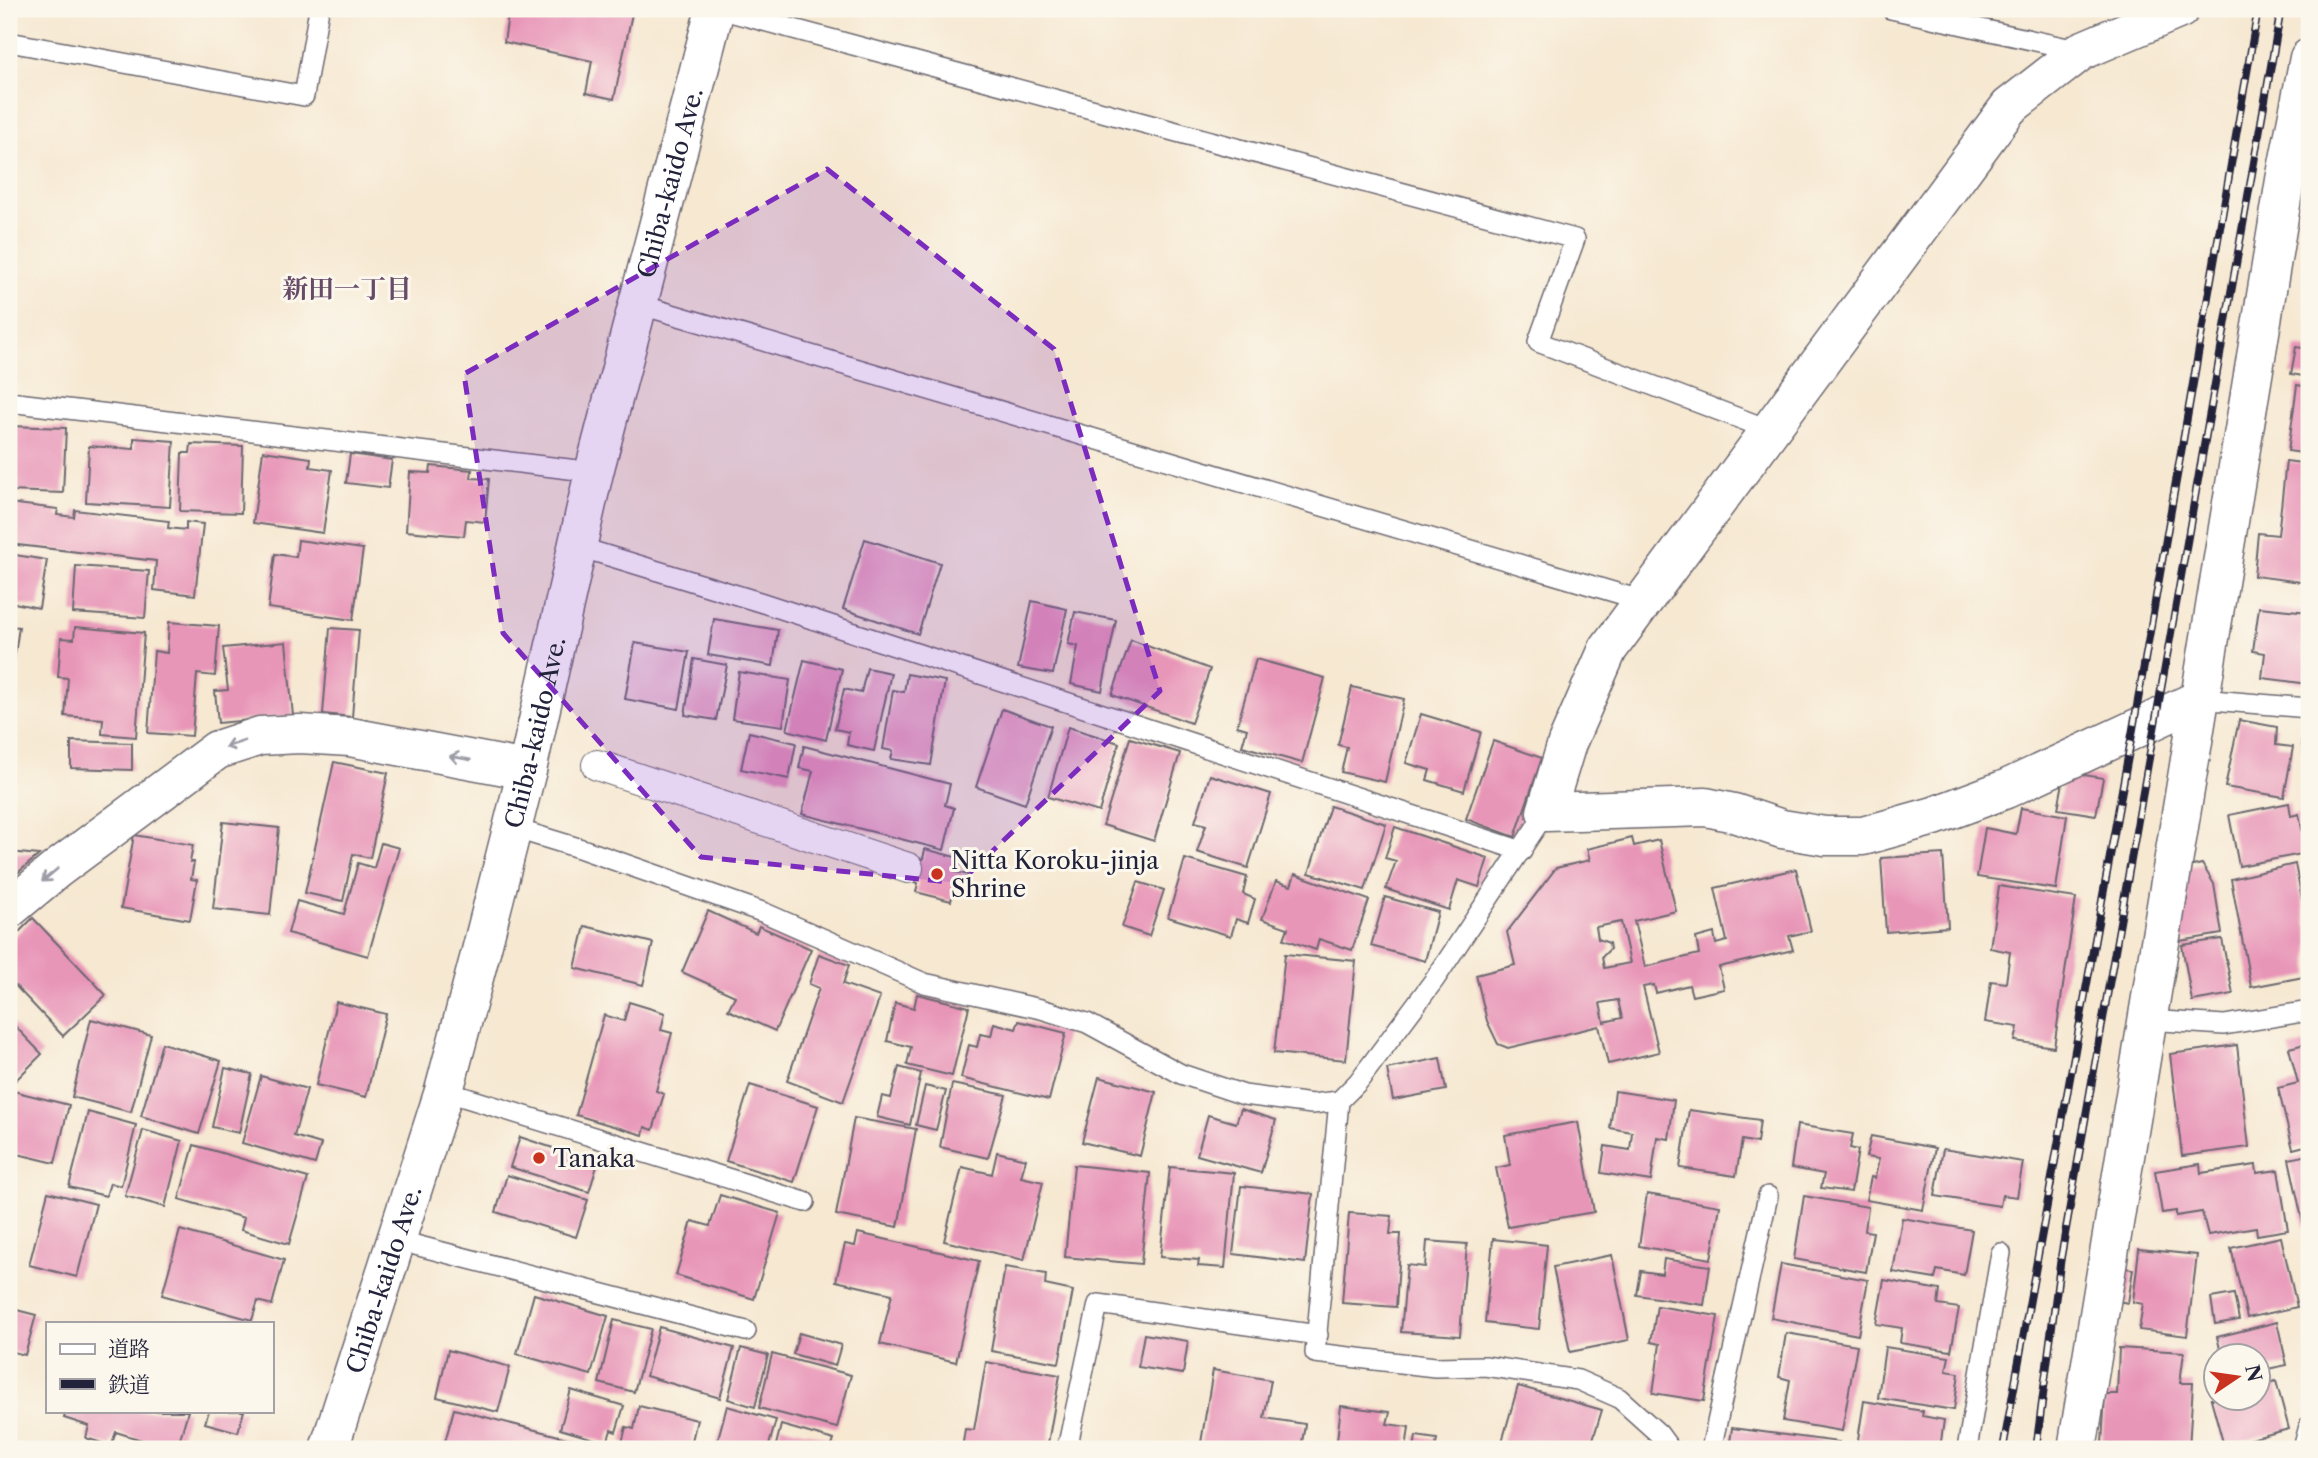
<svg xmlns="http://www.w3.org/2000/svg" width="2318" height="1458" font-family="'Libre Caslon Text','Noto Serif JP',serif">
<rect width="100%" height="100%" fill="#fbf7ec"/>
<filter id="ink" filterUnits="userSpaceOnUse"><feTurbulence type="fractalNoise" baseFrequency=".0143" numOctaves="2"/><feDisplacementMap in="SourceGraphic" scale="14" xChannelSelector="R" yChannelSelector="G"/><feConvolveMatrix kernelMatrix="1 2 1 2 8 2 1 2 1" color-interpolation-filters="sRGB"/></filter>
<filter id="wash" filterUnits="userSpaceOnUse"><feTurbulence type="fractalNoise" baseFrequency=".00686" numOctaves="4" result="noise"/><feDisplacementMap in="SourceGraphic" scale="28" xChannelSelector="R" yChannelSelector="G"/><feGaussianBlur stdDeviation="1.57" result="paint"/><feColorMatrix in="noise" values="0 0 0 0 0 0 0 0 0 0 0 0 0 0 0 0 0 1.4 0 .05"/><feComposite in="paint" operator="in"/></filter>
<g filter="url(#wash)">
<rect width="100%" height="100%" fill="#f6e8d1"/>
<g id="blocks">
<g fill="#e896b8" fill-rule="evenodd">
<polygon points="509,9 633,9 614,99 586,93 592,61 504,42"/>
<polygon points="2296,347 2309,349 2309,377 2291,374"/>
<polygon points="2297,385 2309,387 2309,454 2288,451"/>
<polygon points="10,426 66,428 63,493 9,491"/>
<polygon points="134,438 174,441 170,507 86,502 89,446 134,449"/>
<polygon points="191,444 243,446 241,513 180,511 182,453 190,453"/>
<polygon points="263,451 311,458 310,467 332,470 323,533 253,523"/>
<polygon points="350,454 392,460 388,488 346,483"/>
<polygon points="2286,461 2309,464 2309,583 2254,576 2258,533 2278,535"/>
<polygon points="431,466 472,470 471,478 489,479 485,522 466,520 464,536 406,531 410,472 430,473"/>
<polygon points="9,503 58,509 57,515 74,517 75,510 169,521 168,528 186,530 186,522 203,524 195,595 154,590 156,561 9,544"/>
<polygon points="865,539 940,563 918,634 843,609"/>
<polygon points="298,540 363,549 353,620 268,608 275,554 296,557"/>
<polygon points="9,554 47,560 39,608 9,602"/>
<polygon points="76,566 149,571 145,618 73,613"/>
<polygon points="1032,601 1067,609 1053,674 1018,668"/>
<polygon points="2259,607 2309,612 2309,684 2262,678 2265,653 2253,651"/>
<polygon points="1075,612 1116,620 1102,691 1071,684 1078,646 1068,644"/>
<polygon points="714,619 778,630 773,666 708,655"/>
<polygon points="169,622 219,626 215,676 197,674 192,736 148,733 154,651 167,653"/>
<polygon points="9,626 19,627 10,689 9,688"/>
<polygon points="75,627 144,633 136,737 102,734 103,719 65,716 68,678 58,677 61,638 74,639"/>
<polygon points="330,628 359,630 352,717 323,714"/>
<polygon points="1131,640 1210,669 1191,723 1112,695"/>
<polygon points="286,642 293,716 218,723 215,691 228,690 223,648"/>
<polygon points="635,643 689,652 679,709 625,699"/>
<polygon points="694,659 727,665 716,720 685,715"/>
<polygon points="1256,659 1325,678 1302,763 1242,746 1247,729 1237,726"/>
<polygon points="804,660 842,669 826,740 787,730"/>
<polygon points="867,668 891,673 874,751 847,745 849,732 835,729 844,689 861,693"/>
<polygon points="739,672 790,680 783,726 732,719"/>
<polygon points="907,674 945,681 931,765 891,759 893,751 883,749 893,690 904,692"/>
<polygon points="1352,687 1404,699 1385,782 1341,772 1347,747 1338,745"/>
<polygon points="1002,709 1051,726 1025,804 976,787"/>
<polygon points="1421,714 1481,732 1464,791 1427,780 1430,770 1406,763"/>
<polygon points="2239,720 2277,727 2276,745 2293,747 2284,797 2225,787"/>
<polygon points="1068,727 1119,743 1099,812 1048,797"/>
<polygon points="749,732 796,743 789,779 741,769"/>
<polygon points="1130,738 1180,753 1154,841 1103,825"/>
<polygon points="2309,740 2309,773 2308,773 2301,741"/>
<polygon points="71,741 132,743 132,770 71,768"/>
<polygon points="1493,741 1542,758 1515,837 1466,819"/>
<polygon points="804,746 950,784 945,805 954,808 944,850 802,814 813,771 799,768"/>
<polygon points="334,762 388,773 370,858 353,854 343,901 305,893"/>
<polygon points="2065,772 2103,778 2096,815 2058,809"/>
<polygon points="1210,775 1271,794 1248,868 1197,852 1206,825 1195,822"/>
<polygon points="2289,803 2291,816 2299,814 2307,853 2239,866 2229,815"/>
<polygon points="1330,806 1386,824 1365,890 1309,873"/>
<polygon points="2021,808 2067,816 2056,889 1977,877 1985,828 2016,834"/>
<polygon points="223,822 279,828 270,915 213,909"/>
<polygon points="1395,827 1488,858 1479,887 1458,880 1449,910 1386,889 1396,861 1385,858"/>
<polygon points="134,835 193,845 190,862 194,862 191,879 197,880 190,920 121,908"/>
<path d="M1632 838 1634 846 1659 840 1676 911 1634 921 1645 967 1699 954 1696 938 1714 933 1716 944 1727 941 1715 888 1796 869 1811 931 1789 936 1793 950 1719 967 1724 989 1692 996 1689 985 1656 993 1654 985 1643 987 1659 1052 1608 1064 1599 1026 1508 1048 1498 1044 1487 1021 1476 975 1515 965 1507 932 1556 868 1590 860 1587 849ZM1621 922 1630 963 1604 968 1602 957 1610 949 1609 943 1598 939 1596 927ZM1618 1000 1622 1018 1604 1022 1600 1003Z"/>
<polygon points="381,843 399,848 368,956 288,933 297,901 344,914 358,863 374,868"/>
<polygon points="925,849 959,858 956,872 968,875 964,891 954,889 951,901 916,892 918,883 911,881 917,858 923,859"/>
<polygon points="9,852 39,855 9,880"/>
<polygon points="1943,854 1948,927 1886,932 1881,858"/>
<polygon points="1185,859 1247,877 1243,894 1255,899 1248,923 1236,919 1231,936 1168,917"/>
<polygon points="2202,864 2214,884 2222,934 2180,941 2183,900 2188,900 2184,868"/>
<polygon points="2295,864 2309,935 2309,976 2251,987 2231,879"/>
<polygon points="1295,874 1369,900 1352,950 1319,939 1316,950 1284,939 1288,928 1262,919 1276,881 1291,886"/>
<polygon points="1138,882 1164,890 1149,936 1122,927"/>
<polygon points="1999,886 2076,898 2054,1047 2015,1041 2018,1027 1985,1022 1991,981 2006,983 2010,952 1990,948"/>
<polygon points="1385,897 1438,912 1425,961 1371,946"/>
<polygon points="708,911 756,933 759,926 811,949 775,1031 728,1010 735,996 682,972"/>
<polygon points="33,918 106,995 63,1036 9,979 9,942"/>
<polygon points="585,926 653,943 643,985 575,968"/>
<polygon points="2222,939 2233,994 2192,1001 2182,945"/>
<polygon points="819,954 849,965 843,984 880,997 843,1102 787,1081 819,988 809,984"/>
<polygon points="1285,954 1356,961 1346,1060 1274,1053"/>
<polygon points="917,994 969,1007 952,1076 907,1065 911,1047 887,1041 895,1003 914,1008"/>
<polygon points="336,1002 386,1014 366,1097 316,1085"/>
<polygon points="629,1002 665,1013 661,1030 672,1033 656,1091 664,1094 653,1130 645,1127 643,1135 576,1115 604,1015 624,1021"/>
<polygon points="91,1019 151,1035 131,1112 72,1097"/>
<polygon points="9,1020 42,1054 12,1084 9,1080"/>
<polygon points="1019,1021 1066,1033 1049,1100 961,1078 969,1045 977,1047 980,1034 991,1036 994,1023 1016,1029"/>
<polygon points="162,1043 221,1061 199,1134 141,1116"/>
<polygon points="2309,1043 2309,1145 2293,1149 2278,1088 2298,1083 2289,1048"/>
<polygon points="2237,1045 2249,1147 2182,1156 2170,1054"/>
<polygon points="1440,1058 1446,1090 1393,1100 1387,1069"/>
<polygon points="899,1067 921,1073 910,1125 877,1117 882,1096 891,1098"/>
<polygon points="225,1068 252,1074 239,1133 212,1127"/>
<polygon points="261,1076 307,1089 294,1136 321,1144 315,1164 242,1143"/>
<polygon points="1099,1077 1156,1092 1140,1156 1082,1142"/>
<polygon points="952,1084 1006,1095 988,1158 940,1147"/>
<polygon points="750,1085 818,1106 794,1182 726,1161"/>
<polygon points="925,1086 946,1091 936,1130 916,1125"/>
<polygon points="9,1090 69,1105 55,1163 9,1152"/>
<polygon points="1615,1091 1674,1100 1669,1139 1657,1137 1651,1181 1601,1173 1605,1146 1630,1150 1632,1132 1610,1128"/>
<polygon points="1241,1109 1276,1120 1261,1173 1197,1155 1208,1115 1236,1123"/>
<polygon points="1689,1110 1760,1120 1757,1143 1742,1140 1736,1176 1680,1168"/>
<polygon points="88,1112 136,1125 121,1186 110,1183 106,1196 69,1187"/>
<polygon points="854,1118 916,1129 898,1227 836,1215"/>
<polygon points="1578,1122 1594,1212 1508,1227 1496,1168 1510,1165 1505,1135"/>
<polygon points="1797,1125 1853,1134 1850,1148 1858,1150 1851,1192 1821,1188 1824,1174 1791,1168"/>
<polygon points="143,1130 182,1141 165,1207 125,1196"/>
<polygon points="1871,1136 1935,1148 1923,1210 1866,1200 1871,1177 1875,1178 1879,1159 1866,1157"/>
<polygon points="520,1137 598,1163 589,1192 510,1167"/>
<polygon points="194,1145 308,1178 289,1244 241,1230 244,1218 179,1199"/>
<polygon points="1943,1149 2023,1162 2017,1197 2002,1195 2000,1206 1935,1196"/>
<polygon points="997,1152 1026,1159 1021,1177 1043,1182 1024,1260 944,1241 962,1167 992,1174"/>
<polygon points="2309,1155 2309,1227 2304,1228 2289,1159"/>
<polygon points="2200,1164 2201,1173 2256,1165 2257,1173 2278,1170 2288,1230 2257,1235 2256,1227 2208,1235 2202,1212 2176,1216 2176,1211 2162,1213 2155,1171"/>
<polygon points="1074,1165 1150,1173 1141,1264 1065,1257"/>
<polygon points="1170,1167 1234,1173 1225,1268 1198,1266 1199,1260 1160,1257"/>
<polygon points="507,1175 588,1200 576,1237 496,1212"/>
<polygon points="1241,1186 1313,1194 1305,1263 1233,1254"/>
<polygon points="48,1192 96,1204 77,1277 29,1265"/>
<polygon points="1647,1194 1720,1206 1711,1259 1639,1246"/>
<polygon points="720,1195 780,1213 754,1299 676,1275 692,1221 710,1226"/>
<polygon points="1804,1196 1868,1207 1865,1231 1873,1232 1866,1272 1794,1259"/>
<polygon points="1349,1213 1392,1216 1390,1234 1401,1234 1396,1307 1342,1303"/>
<polygon points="1902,1218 1972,1230 1964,1275 1937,1270 1935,1279 1893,1272"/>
<polygon points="180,1230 284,1260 272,1305 258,1301 252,1320 162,1295"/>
<polygon points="858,1233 979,1261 956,1362 880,1344 892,1294 836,1281 845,1244 855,1246"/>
<polygon points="2281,1237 2297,1307 2247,1318 2231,1248"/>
<polygon points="1493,1239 1547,1245 1539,1329 1485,1323"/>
<polygon points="1427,1241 1467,1244 1460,1336 1401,1332 1407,1265 1425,1267"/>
<polygon points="2139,1249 2197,1255 2187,1336 2139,1330 2143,1304 2133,1302"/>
<polygon points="1612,1255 1629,1340 1570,1352 1553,1267"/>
<polygon points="1664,1259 1710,1266 1704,1305 1637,1295 1641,1271 1662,1274"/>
<polygon points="1781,1264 1868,1280 1858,1335 1771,1318"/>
<polygon points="1005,1267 1046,1274 1045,1285 1073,1291 1059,1363 991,1351"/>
<polygon points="2117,1267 2133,1269 2128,1303 2113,1300"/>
<polygon points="1884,1280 1940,1290 1938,1305 1959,1308 1951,1351 1900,1343 1902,1328 1876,1324"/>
<polygon points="534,1294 608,1316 591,1375 517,1354"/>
<polygon points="2234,1294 2239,1320 2215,1324 2211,1298"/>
<polygon points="1657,1306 1718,1316 1704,1401 1653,1393 1660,1344 1651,1342"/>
<polygon points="9,1308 36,1315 25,1355 9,1351"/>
<polygon points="614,1320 651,1329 634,1392 599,1383"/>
<polygon points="2277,1322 2287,1365 2258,1371 2258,1356 2222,1356 2217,1337"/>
<polygon points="659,1327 734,1348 720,1398 646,1376"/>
<polygon points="799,1333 841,1345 835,1366 793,1354"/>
<polygon points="1786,1333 1857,1345 1842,1431 1783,1421 1790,1380 1779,1377"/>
<polygon points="1144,1334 1188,1341 1183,1374 1138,1367"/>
<polygon points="1885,1347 1949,1357 1946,1371 1959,1373 1954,1410 1878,1398"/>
<polygon points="741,1348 768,1355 755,1407 728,1399"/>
<polygon points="2119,1348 2184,1352 2180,1383 2193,1383 2189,1449 2102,1444 2105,1394 2117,1394"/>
<polygon points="448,1350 510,1367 498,1412 437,1397"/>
<polygon points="772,1354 851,1375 837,1428 759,1408"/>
<polygon points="986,1362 1060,1375 1047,1449 962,1449 965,1429 974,1430"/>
<polygon points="1213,1370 1271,1380 1264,1418 1305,1424 1301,1449 1200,1449"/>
<polygon points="2276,1381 2289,1429 2224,1446 2211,1399 2258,1398 2258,1386"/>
<polygon points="1518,1386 1602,1410 1590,1449 1500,1449"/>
<polygon points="571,1390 624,1406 616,1432 611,1430 607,1443 560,1429"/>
<polygon points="1864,1401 1923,1411 1922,1416 1944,1420 1940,1449 1875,1449 1857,1446"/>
<polygon points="639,1406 697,1420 690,1449 648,1449 622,1443 626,1427 634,1429"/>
<polygon points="727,1406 776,1420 768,1449 715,1449"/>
<polygon points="1341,1406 1390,1412 1387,1424 1409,1427 1406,1449 1336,1449"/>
<polygon points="454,1409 586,1443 585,1449 443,1449"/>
<polygon points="66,1411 188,1411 177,1449 146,1449 148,1442 116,1432 111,1446 86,1438 89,1426 64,1418"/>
<polygon points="209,1411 244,1411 238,1432 205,1423"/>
<polygon points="781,1425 834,1440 831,1449 775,1449"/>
<polygon points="1732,1428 1839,1442 1838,1449 1729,1449"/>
<polygon points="1416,1436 1437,1439 1435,1449 1414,1449"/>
</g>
</g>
</g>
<g filter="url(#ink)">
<use href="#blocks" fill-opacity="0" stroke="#6c6770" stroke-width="2"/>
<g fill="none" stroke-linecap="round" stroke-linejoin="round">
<defs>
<g id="service">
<polyline points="719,9 1575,239 1538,342 1770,430"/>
<polyline points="1891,9 2081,51"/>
<polyline points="9,42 304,96 319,9"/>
<polyline points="638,304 1644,601"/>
<polyline points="9,402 594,472"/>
<polyline points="576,546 763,603 1522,851"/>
<polyline points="2200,699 2309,708"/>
<polyline points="513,828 582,849 765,913 924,983 1041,1009 1087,1023 1181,1074 1244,1095 1312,1104 1339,1101 1358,1082 1435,979 1546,812"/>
<polyline points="2148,1020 2224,1025 2309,1011"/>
<polyline points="444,1091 805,1202"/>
<polyline points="1339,1101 1315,1353 1435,1367 1485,1366 1578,1380 1619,1398 1659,1434 1670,1449"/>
<polyline points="396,1240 746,1331"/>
<polyline points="1067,1449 1098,1304 1318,1335"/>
<polyline points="1711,1449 1768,1196"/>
<polyline points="1967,1449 2001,1253"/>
<polyline points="2303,1449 2309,1426"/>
</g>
<polyline id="pedestrian" points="597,765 908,868"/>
<g id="minor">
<polyline points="2180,9 2081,51 2009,107 1608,649 1567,743 1546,812 1706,807 1734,813 1782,829 1825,836 1863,836 1934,816 2006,789 2200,699"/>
<polyline points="9,909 57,869 217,750 260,736 300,734 350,737 527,770"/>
<polyline points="2077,1449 2285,180 2309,58"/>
</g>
<g id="trunk">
<path id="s1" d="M329 1449 444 1091 480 955 527 770 594 472 715 9"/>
</g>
</defs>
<use href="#service" stroke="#6c6770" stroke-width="22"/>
<use href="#pedestrian" stroke="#6c6770" stroke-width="32"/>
<use href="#minor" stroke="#6c6770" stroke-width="41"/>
<use href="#trunk" stroke="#6c6770" stroke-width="41"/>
<use href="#service" stroke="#fff" stroke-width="19"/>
<use href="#pedestrian" stroke="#fff" stroke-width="30"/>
<use href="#minor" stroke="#fff" stroke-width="38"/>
<use href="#trunk" stroke="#fff" stroke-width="38"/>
<defs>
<g id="rail">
<polyline points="2003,1449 2133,729 2258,9"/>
<polyline points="2036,1449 2061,1257 2281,9"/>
</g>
</defs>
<use href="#rail" stroke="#22223b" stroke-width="8"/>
<use href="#rail" stroke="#fbf7ec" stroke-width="5" stroke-dasharray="16" stroke-linecap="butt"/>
</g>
<defs><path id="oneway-shaft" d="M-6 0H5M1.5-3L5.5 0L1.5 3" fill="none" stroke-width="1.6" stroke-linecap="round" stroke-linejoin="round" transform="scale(1.75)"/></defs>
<g stroke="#9c9ca7">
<use href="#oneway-shaft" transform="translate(235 744) rotate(162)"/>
<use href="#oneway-shaft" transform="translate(460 758) rotate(-170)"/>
<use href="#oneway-shaft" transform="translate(50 875) rotate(140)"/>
</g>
</g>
<path fill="#7b2cbf" fill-opacity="0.2" stroke="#7b2cbf" stroke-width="5" stroke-dasharray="14 9" stroke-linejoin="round" d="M827 169 1054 349 1160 691 959 883 701 857 503 633 464 374Z"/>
<g fill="#c8321e" stroke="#fbf7ec" stroke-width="2.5">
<circle cx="937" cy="874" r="7"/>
<circle cx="539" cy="1158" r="7"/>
</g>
<g text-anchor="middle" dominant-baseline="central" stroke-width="6" stroke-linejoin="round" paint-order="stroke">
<g font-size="24" fill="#22223b" stroke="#fbf7ec">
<text stroke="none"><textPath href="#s1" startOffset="1312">Chiba-kaido Ave.</textPath></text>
<text stroke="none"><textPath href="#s1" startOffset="746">Chiba-kaido Ave.</textPath></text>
<text stroke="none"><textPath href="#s1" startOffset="178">Chiba-kaido Ave.</textPath></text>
</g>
<g font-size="24" fill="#22223b" stroke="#fbf7ec" text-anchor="start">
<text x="951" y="860">Nitta Koroku-jinja<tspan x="951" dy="28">Shrine</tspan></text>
<text x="553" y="1158">Tanaka</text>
</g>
<g font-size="26" font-weight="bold" fill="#674b67" stroke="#fbf7ec">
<text x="347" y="289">新田一丁目</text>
</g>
</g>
<rect width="2318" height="1458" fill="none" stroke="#fbf7ec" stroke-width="35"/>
<rect x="46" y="1322" width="228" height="91" fill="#fbf7ec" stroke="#a4a2a5" stroke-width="2"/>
<rect x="60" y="1344" width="35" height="10" fill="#ffffff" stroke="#a4a2a5" stroke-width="2"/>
<text x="108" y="1356" font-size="21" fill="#22223b">道路</text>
<rect x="60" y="1379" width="35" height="10" fill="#22223b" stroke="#a4a2a5" stroke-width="2"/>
<text x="108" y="1392" font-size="21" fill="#22223b">鉄道</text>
<g transform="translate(2237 1377) rotate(77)"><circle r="33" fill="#fbf7ec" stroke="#a4a2a5" stroke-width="2"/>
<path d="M0-5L12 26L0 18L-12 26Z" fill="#c8321e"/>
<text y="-10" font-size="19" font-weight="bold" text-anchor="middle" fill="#22223b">N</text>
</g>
</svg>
